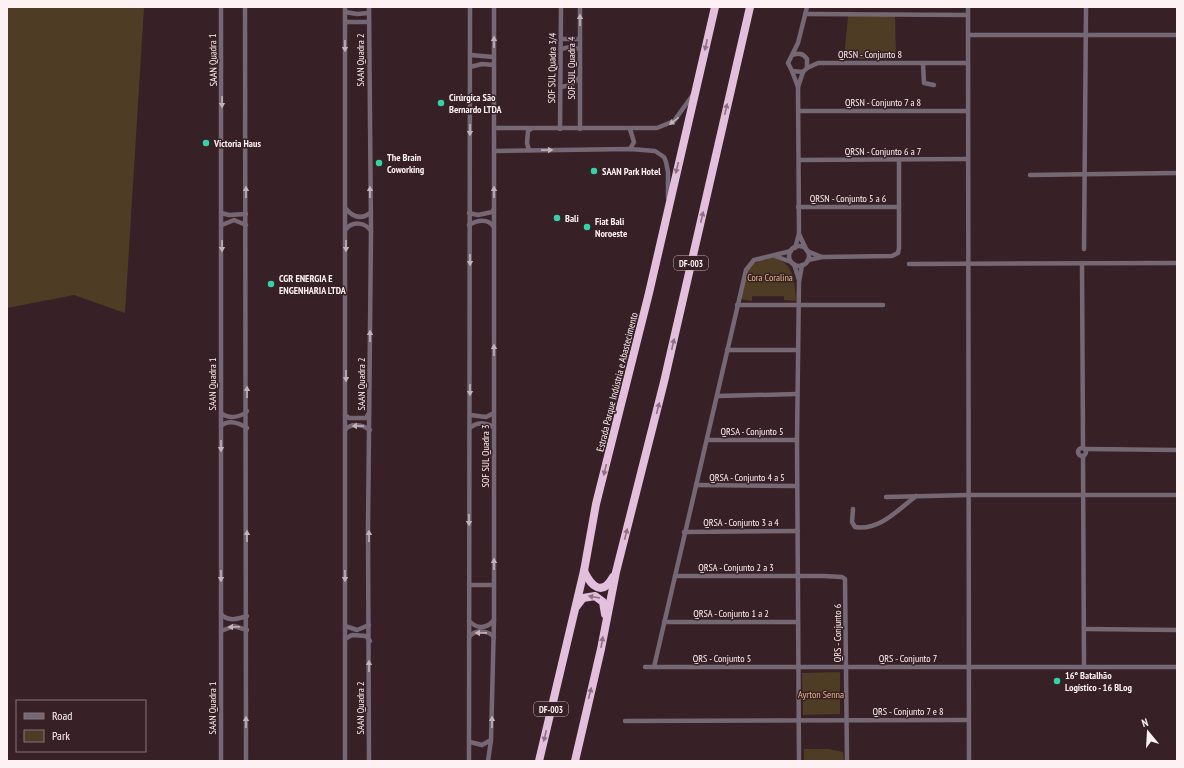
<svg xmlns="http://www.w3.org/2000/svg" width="1184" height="768" font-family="'PT Sans Narrow',sans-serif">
<rect width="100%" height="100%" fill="#372126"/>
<g fill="#4f3c25">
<polygon points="7,7 144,7 125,313 74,295 7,308"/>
<polygon points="895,15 896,59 844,59 848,16"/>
<path d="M772 257C794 261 795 283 796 301L784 300V296H752V301L741 299C746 274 743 263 772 257Z"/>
<polygon points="840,672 840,714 803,715 802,673"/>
<polygon points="804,749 829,749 843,752 844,761 804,761"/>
</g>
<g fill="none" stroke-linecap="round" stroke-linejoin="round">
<g stroke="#756773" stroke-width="4.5">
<polyline points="245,7 246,761"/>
<polyline points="580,7 580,129"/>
<polyline points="968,7 969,761"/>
<polyline points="345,12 357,14 369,13"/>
<polyline points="805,14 968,15"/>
<polyline points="345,22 369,22"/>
<polyline points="968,35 1177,35"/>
<polyline points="561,39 580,39"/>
<polyline points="561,49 570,47 580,49"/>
<polyline points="470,55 494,57"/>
<path d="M792 55C799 53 803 53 807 59V68L803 72 792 71 788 63 798 43 807 7"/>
<polyline points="923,63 924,83 934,85"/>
<polyline points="470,67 482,64 494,65"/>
<polyline points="807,68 818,63 967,63"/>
<polyline points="792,71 798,87 799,234"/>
<polyline points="561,87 571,85 580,77"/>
<polyline points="798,87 803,72"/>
<polyline points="798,111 967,111"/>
<polyline points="494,128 657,128 674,121 692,96"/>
<polyline points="560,129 561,7"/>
<polyline points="630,149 634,142 630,129"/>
<polyline points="529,150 527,143 528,131 531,129"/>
<polyline points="494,151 630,149 655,151 664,157 666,162 668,172 668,198"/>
<polyline points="799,160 968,159"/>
<polyline points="1030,175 1177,173"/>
<polyline points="798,207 899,207"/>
<path d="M346 209C353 217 361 220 370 213"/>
<polyline points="221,213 229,215 246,214"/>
<polyline points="469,213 478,215 492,212 494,209"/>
<polyline points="222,225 234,220 246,225"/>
<path d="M469 225C477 220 488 218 494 227"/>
<path d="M346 229C353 221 365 222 371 231"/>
<circle cx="799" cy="256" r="10"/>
<polyline points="795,248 799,234 806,249"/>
<polyline points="1084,249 1086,7"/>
<polyline points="807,251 822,257"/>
<polyline points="775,256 791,262"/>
<polyline points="808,260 822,257 892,256 898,253 899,248 899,160"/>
<polyline points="1082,263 1083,448"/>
<polyline points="794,264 799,280"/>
<polyline points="909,264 1177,263"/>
<polyline points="737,305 883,305"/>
<polyline points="727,350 798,350"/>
<polyline points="718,396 797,394"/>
<path d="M221 413C228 419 240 418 247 411"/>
<polyline points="345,415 349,418 366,418 369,413"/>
<polyline points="470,415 486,417 494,413"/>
<path d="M221 426C229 419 239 423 247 428"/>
<path d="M471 427C478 422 488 422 494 428"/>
<path d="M345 430C352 422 363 425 370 430"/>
<polyline points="707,440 797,440"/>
<circle cx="1082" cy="452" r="4"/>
<polyline points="1086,449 1177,450"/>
<polyline points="1083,456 1084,667"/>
<polyline points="696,485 797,486"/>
<polyline points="886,497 969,495 1177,495"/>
<path d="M853 509 852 522 855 527C879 531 898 510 916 496"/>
<polyline points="684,532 798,531"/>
<polyline points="675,576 824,576 842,577 845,579 847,761"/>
<polyline points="469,585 494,585"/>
<path d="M221 614C228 622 238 619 247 616"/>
<path d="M469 621C477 629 487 629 494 620"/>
<polyline points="664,622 798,622"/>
<polyline points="345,626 357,630 369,625"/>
<polyline points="1084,629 1177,630"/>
<polyline points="221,631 234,626 247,630"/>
<path d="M469 637C476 629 487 630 494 637"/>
<polyline points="345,639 352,635 366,636 370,641"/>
<polyline points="645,667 1177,667"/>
<polyline points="654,667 746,270 754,260 791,251"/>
<polyline points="625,721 969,720"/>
<polyline points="470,742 482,745 491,740"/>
<polyline points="221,761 221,7"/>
<polyline points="345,761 345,7"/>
<polyline points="369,761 368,529 371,231 369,7"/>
<polyline points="469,761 470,7"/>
<polyline points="488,761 491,740 494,620 494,7"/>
<polyline points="799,761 797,440 799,282 802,265"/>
</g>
<g stroke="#e1bfdd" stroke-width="8">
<path d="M584 571C591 586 602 597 613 577"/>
<polyline points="576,607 583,598 595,596 603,602 605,614"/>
<polyline points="539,761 584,571 596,504 649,293 715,7"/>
<polyline points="575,761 601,649 616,572 664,382 750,7"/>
</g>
</g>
<defs><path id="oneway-solid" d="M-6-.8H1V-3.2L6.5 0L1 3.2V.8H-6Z"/></defs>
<g fill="#c0b3b9">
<use href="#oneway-solid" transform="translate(580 20) rotate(-90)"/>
<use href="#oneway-solid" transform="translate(494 42) rotate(-90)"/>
<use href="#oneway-solid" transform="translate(345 46) rotate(90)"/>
<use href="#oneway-solid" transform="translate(222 102) rotate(90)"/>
<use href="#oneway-solid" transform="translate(674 121) rotate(142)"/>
<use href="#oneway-solid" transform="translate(470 130) rotate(91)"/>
<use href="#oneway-solid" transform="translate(547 150) rotate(-1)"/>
<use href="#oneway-solid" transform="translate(246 192) rotate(-90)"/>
<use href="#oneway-solid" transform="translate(370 192) rotate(-90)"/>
<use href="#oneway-solid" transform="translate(494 192) rotate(-90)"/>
<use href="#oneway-solid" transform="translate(222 246) rotate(90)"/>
<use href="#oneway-solid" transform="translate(346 246) rotate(90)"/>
<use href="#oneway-solid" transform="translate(470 260) rotate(89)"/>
<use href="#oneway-solid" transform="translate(370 336) rotate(-90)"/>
<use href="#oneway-solid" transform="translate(494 350) rotate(-90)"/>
<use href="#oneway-solid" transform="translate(346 376) rotate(90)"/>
<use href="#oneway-solid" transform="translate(470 390) rotate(90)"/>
<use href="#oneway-solid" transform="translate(247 392) rotate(-90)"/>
<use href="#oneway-solid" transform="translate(358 426) rotate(-180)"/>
<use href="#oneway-solid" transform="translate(221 446) rotate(90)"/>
<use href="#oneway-solid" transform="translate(469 520) rotate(90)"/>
<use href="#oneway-solid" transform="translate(247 536) rotate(-90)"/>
<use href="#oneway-solid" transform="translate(369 536) rotate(-90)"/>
<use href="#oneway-solid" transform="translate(494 564) rotate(-90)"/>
<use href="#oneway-solid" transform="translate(221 576) rotate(90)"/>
<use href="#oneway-solid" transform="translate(345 576) rotate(90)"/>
<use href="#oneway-solid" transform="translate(234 627) rotate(178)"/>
<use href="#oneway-solid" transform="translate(481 633) rotate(179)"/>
<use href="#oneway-solid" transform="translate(369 666) rotate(-90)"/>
<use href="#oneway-solid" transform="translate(246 722) rotate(-90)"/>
<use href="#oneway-solid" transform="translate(492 722) rotate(-89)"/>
</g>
<g fill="#8c7082">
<use href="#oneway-solid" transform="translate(706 45) rotate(102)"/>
<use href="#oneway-solid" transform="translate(726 109) rotate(-77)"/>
<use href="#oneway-solid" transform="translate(677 168) rotate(104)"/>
<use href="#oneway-solid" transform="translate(702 217) rotate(-77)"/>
<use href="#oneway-solid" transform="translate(673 344) rotate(-77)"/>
<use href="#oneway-solid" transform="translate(658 408) rotate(-76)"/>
<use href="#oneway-solid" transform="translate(605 470) rotate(104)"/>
<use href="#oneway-solid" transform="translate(626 534) rotate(-76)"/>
<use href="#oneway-solid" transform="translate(594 597) rotate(-170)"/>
<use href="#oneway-solid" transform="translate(602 642) rotate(-80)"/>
<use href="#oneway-solid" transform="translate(590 693) rotate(-76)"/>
<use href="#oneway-solid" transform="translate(545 736) rotate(104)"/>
</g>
<g fill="#31d4a9" stroke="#372126" stroke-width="1.5">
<circle cx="441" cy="103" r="4"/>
<circle cx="206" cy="143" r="4"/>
<circle cx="379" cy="163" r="4"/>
<circle cx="594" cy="171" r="4"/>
<circle cx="557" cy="218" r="4"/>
<circle cx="587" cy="227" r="4"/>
<circle cx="271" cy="284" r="4"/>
<circle cx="1057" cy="681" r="4"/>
</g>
<g text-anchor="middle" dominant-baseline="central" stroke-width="3" stroke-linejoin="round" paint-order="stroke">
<g fill="#372126" stroke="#c2b3b6" stroke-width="1">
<rect x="674" y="256" width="34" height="14" rx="3"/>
<rect x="534" y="702" width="34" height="14" rx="3"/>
</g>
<g font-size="9" font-weight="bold" fill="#fdf1f3">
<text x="691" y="263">DF-003</text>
<text x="551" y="709">DF-003</text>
</g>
<g font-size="10" fill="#fdf1f3" stroke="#372126">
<text x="870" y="54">QRSN - Conjunto 8</text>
<text transform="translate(213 60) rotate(-91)">SAAN Quadra 1</text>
<text transform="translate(360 60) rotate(-90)">SAAN Quadra 2</text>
<text transform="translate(552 68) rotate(-89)">SOF SUL Quadra 3/4</text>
<text transform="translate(571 68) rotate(-90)">SOF SUL Quadra 4</text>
<text x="883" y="102">QRSN - Conjunto 7 a 8</text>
<text x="883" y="151">QRSN - Conjunto 6 a 7</text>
<text x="848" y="198">QRSN - Conjunto 5 a 6</text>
<text transform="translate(617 382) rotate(-76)">Estrada Parque Indústria e Abastecimento</text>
<text transform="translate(212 384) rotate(-90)">SAAN Quadra 1</text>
<text transform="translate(361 384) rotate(-90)">SAAN Quadra 2</text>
<text x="752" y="431">QRSA - Conjunto 5</text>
<text transform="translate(485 456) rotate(-90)">SOF SUL Quadra 3</text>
<text x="747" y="477">QRSA - Conjunto 4 a 5</text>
<text x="741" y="522">QRSA - Conjunto 3 a 4</text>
<text x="736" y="567">QRSA - Conjunto 2 a 3</text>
<text x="731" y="613">QRSA - Conjunto 1 a 2</text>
<text transform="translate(837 633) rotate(-90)">QRS - Conjunto 6</text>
<text x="722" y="658">QRS - Conjunto 5</text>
<text x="908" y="658">QRS - Conjunto 7</text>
<text transform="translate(212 708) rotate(-90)">SAAN Quadra 1</text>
<text transform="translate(360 708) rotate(-90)">SAAN Quadra 2</text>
<text x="908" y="711">QRS - Conjunto 7 e 8</text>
</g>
<g font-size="10" font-weight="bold" fill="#fdf1f3" stroke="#372126" text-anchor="start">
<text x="449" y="97">Cirúrgica São<tspan x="449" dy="12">Bernardo LTDA</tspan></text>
<text x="214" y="143">Victoria Haus</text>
<text x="387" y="157">The Brain<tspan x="387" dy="12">Coworking</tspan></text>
<text x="602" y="171">SAAN Park Hotel</text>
<text x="565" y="218">Bali</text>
<text x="595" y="221">Fiat Bali<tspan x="595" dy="12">Noroeste</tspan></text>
<text x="279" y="278">CGR ENERGIA E<tspan x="279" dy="12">ENGENHARIA LTDA</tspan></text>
<text x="1065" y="675">16º Batalhão<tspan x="1065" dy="12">Logístico - 16 BLog</tspan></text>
</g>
<g font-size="10" fill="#e5b783" stroke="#372126">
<text x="770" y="277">Cora Coralina</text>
<text x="821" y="694">Ayrton Senna</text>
</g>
</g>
<rect width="1184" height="768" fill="none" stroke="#fdf1f3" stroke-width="16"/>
<rect x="16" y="700" width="130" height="52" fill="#372126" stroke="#867478"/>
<rect x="24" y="713" width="20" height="6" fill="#756773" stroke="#867478"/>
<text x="52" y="720" font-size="12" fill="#fdf1f3">Road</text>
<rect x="24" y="730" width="20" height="12" fill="#4f3c25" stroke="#867478"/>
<text x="52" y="740" font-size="12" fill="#fdf1f3">Park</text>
<g transform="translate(1148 732) rotate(342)" stroke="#372126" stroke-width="3" paint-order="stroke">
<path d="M0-3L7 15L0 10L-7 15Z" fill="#fdf1f3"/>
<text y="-6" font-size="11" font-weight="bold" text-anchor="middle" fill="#fdf1f3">N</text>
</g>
</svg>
